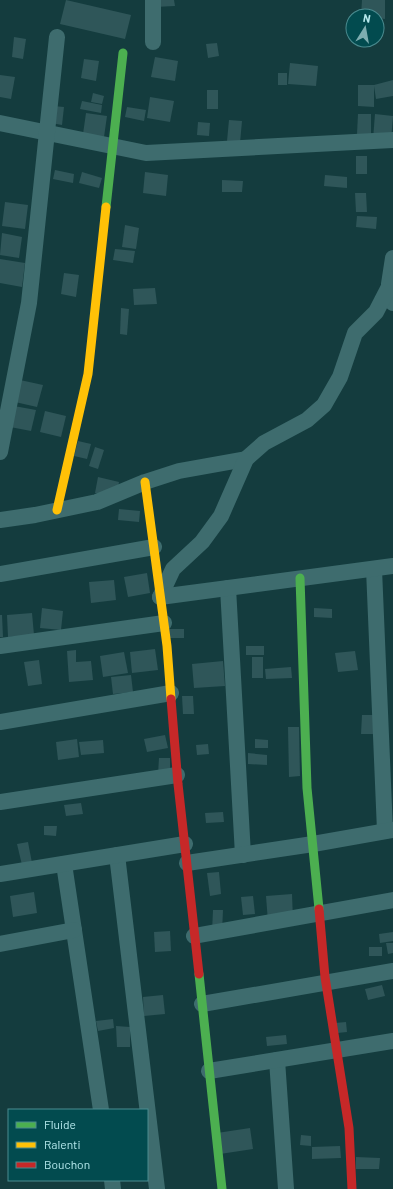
<svg xmlns="http://www.w3.org/2000/svg" width="393" height="1189" font-family="Barlow,sans-serif">
<rect width="100%" height="100%" fill="#143c3e"/>
<g fill="#2f5659">
<polygon points="66,0 131,15 125,39 60,24"/>
<polygon points="153,0 174,0 175,6 154,7"/>
<polygon points="362,0 385,0 385,19 377,18 377,16 361,16"/>
<polygon points="14,37 26,39 23,59 12,57"/>
<polygon points="217,43 219,56 208,58 206,44"/>
<polygon points="155,57 178,61 175,81 151,77"/>
<polygon points="84,59 99,61 96,81 81,78"/>
<polygon points="290,63 318,66 316,86 288,84"/>
<rect x="278" y="73" width="9" height="12"/>
<polygon points="0,75 15,77 11,99 0,97"/>
<polygon points="393,80 393,96 376,99 374,86 374,107 358,106 358,85 374,85"/>
<rect x="207" y="90" width="11" height="19"/>
<polygon points="93,93 104,96 102,104 91,102"/>
<polygon points="150,97 174,101 170,122 147,118"/>
<polygon points="82,101 102,105 101,113 80,109"/>
<polygon points="53,106 64,107 62,125 51,123"/>
<polygon points="127,107 146,110 144,121 125,117"/>
<polygon points="86,113 107,116 104,137 83,134"/>
<polygon points="358,114 371,114 371,134 357,134"/>
<polygon points="375,114 393,116 391,141 373,139"/>
<polygon points="229,120 242,121 240,143 227,141"/>
<polygon points="198,122 210,123 209,136 197,135"/>
<rect x="356" y="156" width="11" height="18"/>
<polygon points="55,170 74,174 73,183 53,179"/>
<polygon points="82,172 102,178 99,188 79,183"/>
<polygon points="145,172 168,175 166,196 143,193"/>
<polygon points="325,175 347,177 347,188 324,186"/>
<polygon points="222,180 243,181 242,192 222,192"/>
<polygon points="355,193 366,193 367,212 356,212"/>
<polygon points="5,202 28,205 25,229 2,226"/>
<polygon points="357,216 377,217 376,229 356,227"/>
<polygon points="125,225 139,228 136,249 122,247"/>
<polygon points="2,233 22,237 19,258 0,255"/>
<polygon points="115,249 135,251 133,263 113,260"/>
<polygon points="0,259 25,263 22,287 0,283"/>
<polygon points="64,273 79,275 76,297 61,294"/>
<polygon points="155,288 157,304 134,305 133,289"/>
<polygon points="121,308 129,309 127,335 120,334"/>
<polygon points="20,380 43,385 37,407 15,402"/>
<polygon points="14,406 36,410 31,431 10,427"/>
<polygon points="45,411 66,416 61,437 40,432"/>
<polygon points="78,441 91,444 87,459 74,456"/>
<polygon points="95,447 104,450 98,469 89,466"/>
<polygon points="98,477 119,482 116,497 95,493"/>
<polygon points="119,509 140,511 139,522 118,520"/>
<polygon points="147,573 150,593 128,597 124,577"/>
<polygon points="114,580 116,600 91,603 89,582"/>
<polygon points="42,608 63,611 61,630 40,628"/>
<polygon points="314,608 332,609 332,618 314,617"/>
<polygon points="32,613 34,635 8,637 7,615"/>
<polygon points="0,615 2,615 3,637 0,637"/>
<rect x="167" y="629" width="17" height="9"/>
<rect x="246" y="646" width="18" height="9"/>
<polygon points="155,649 158,670 132,673 130,652"/>
<polygon points="76,650 76,662 91,661 93,680 69,682 67,651"/>
<polygon points="355,651 358,670 338,672 335,653"/>
<polygon points="124,652 128,673 103,677 100,656"/>
<rect x="252" y="657" width="11" height="21"/>
<polygon points="39,660 42,684 28,686 24,662"/>
<polygon points="223,661 225,686 194,688 192,664"/>
<polygon points="291,667 292,678 266,679 265,669"/>
<polygon points="131,675 133,692 113,694 111,677"/>
<polygon points="182,696 193,696 194,714 183,714"/>
<polygon points="362,715 374,715 373,734 361,734"/>
<polygon points="288,727 299,727 300,776 289,777"/>
<polygon points="165,735 168,748 147,752 144,739"/>
<polygon points="77,739 79,757 58,760 56,742"/>
<polygon points="255,739 268,740 268,748 255,748"/>
<polygon points="103,740 104,753 81,755 79,742"/>
<polygon points="208,744 209,754 197,755 196,745"/>
<polygon points="248,753 267,755 267,765 248,764"/>
<polygon points="159,758 170,758 170,775 158,775"/>
<polygon points="81,803 83,814 66,816 64,805"/>
<polygon points="223,812 224,822 206,823 205,813"/>
<polygon points="44,826 57,826 56,836 44,835"/>
<polygon points="28,842 32,863 22,865 17,844"/>
<polygon points="219,872 221,894 210,896 207,873"/>
<polygon points="34,892 37,913 13,917 10,896"/>
<polygon points="292,894 293,920 268,922 266,896"/>
<polygon points="253,896 255,914 243,915 241,897"/>
<polygon points="213,910 223,910 222,932 212,932"/>
<polygon points="170,931 171,951 155,952 154,932"/>
<polygon points="393,932 393,941 380,943 379,934"/>
<polygon points="386,943 393,943 393,953 388,954"/>
<rect x="369" y="947" width="13" height="9"/>
<polygon points="382,985 385,996 368,1000 365,989"/>
<polygon points="163,995 165,1014 144,1016 143,997"/>
<polygon points="113,1019 114,1028 98,1031 96,1021"/>
<polygon points="346,1022 347,1032 337,1033 335,1023"/>
<polygon points="116,1026 130,1027 130,1047 117,1047"/>
<polygon points="286,1035 287,1044 267,1046 266,1037"/>
<polygon points="250,1128 253,1149 220,1154 217,1133"/>
<polygon points="301,1135 311,1136 311,1146 300,1145"/>
<polygon points="340,1146 341,1158 312,1159 312,1147"/>
<polygon points="356,1157 380,1158 379,1169 356,1169"/>
</g>
<g fill="none" stroke-linecap="round" stroke-linejoin="round">
<g stroke="#3e6c6e" stroke-width="16">
<polyline points="153,42 153,0"/>
<polyline points="0,123 146,153 393,140"/>
<polyline points="393,258 389,284 393,303"/>
<polyline points="0,452 29,303 57,37"/>
<polyline points="0,520 35,515 97,502 145,482 179,471 246,459"/>
<polyline points="374,569 385,831"/>
<polyline points="0,574 154,547"/>
<polyline points="228,588 243,855"/>
<polyline points="160,597 173,569 202,542 221,516 246,459 264,443 307,420 324,405 340,377 355,333 376,312 393,279"/>
<polyline points="160,597 393,566"/>
<polyline points="0,646 164,623"/>
<polyline points="0,722 171,693"/>
<polyline points="0,802 177,775"/>
<polyline points="117,855 157,1189"/>
<polyline points="187,863 313,844 393,830"/>
<polyline points="64,864 101,1110"/>
<polyline points="0,874 185,844"/>
<polyline points="194,936 393,900"/>
<polyline points="0,944 74,930"/>
<polyline points="202,1004 393,971"/>
<polyline points="277,1060 286,1189"/>
<polyline points="209,1071 393,1041"/>
<polyline points="112,1180 113,1189"/>
</g>
<g stroke="#4caf50" stroke-width="9">
<polyline points="106,207 123,53"/>
<polyline points="300,578 307,788 319,909"/>
<polyline points="199,974 222,1189"/>
</g>
<g stroke="#ffc107" stroke-width="9">
<polyline points="145,482 167,646 171,699"/>
<polyline points="57,510 88,374 106,207"/>
</g>
<g stroke="#c62828" stroke-width="9">
<polyline points="171,699 178,784 199,974"/>
<polyline points="319,909 325,977 349,1128 352,1189"/>
</g>
</g>
<rect x="8" y="1109" width="140" height="72" fill="#024b4f" stroke="#4a8b8f"/>
<rect x="16" y="1122" width="20" height="6" fill="#4caf50" stroke="#4a8b8f"/>
<text x="44" y="1129" font-size="12" fill="#b7eaee">Fluide</text>
<rect x="16" y="1142" width="20" height="6" fill="#ffc107" stroke="#4a8b8f"/>
<text x="44" y="1149" font-size="12" fill="#b7eaee">Ralenti</text>
<rect x="16" y="1162" width="20" height="6" fill="#c62828" stroke="#4a8b8f"/>
<text x="44" y="1169" font-size="12" fill="#b7eaee">Bouchon</text>
<g transform="translate(365 28) rotate(11)"><circle r="19" fill="#024b4f" stroke="#4a8b8f"/>
<path d="M0-3L7 15L0 10L-7 15Z" fill="#7eadb0"/>
<text y="-6" font-size="11" font-weight="bold" text-anchor="middle" fill="#b7eaee">N</text>
</g>
</svg>
